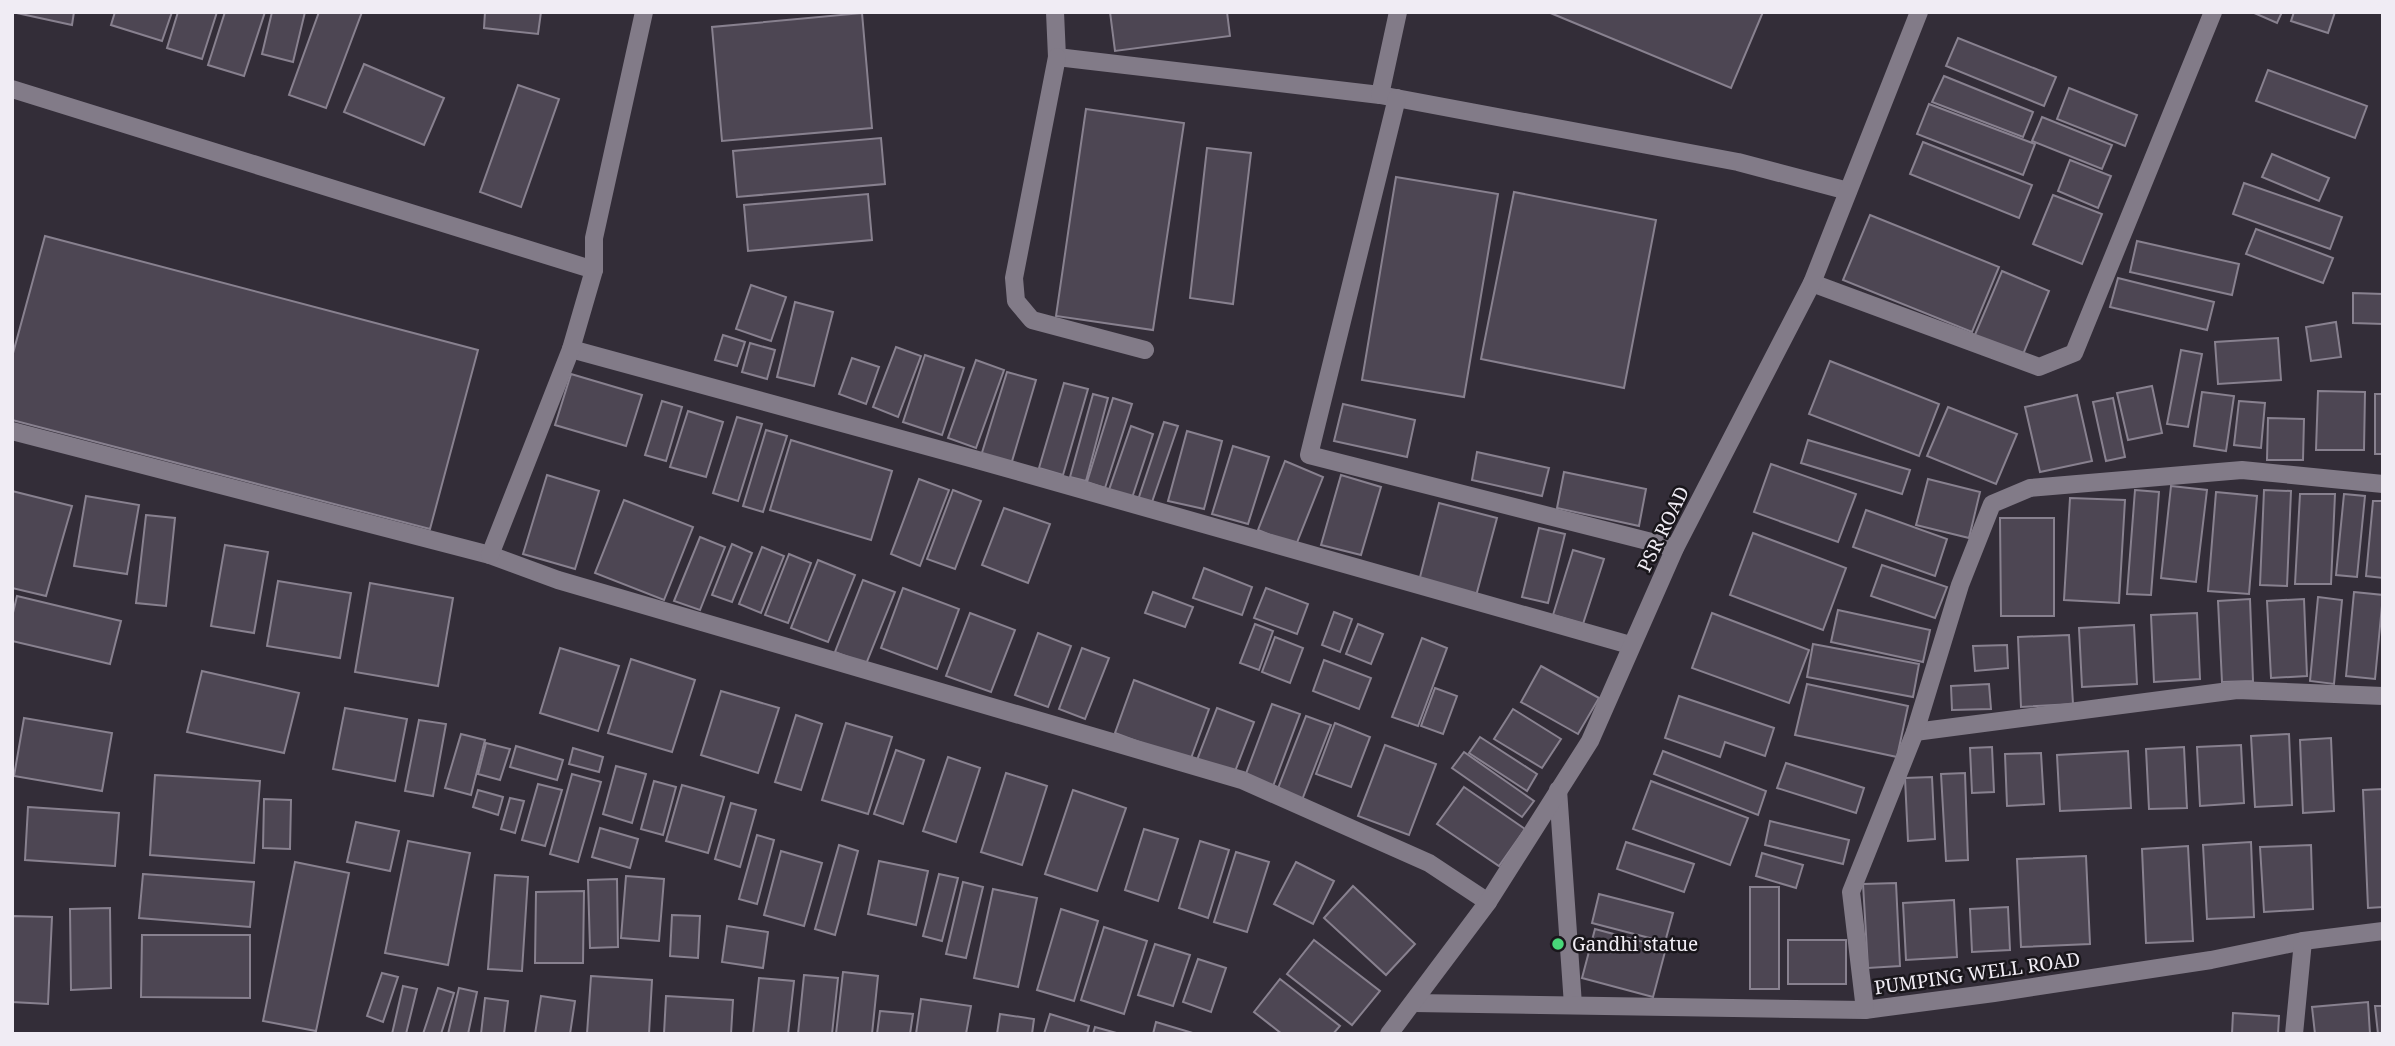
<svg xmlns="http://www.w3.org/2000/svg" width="2395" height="1046" font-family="'Noto Serif',serif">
<rect width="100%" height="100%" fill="#332d38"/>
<g fill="#4d4653" stroke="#88818f" stroke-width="2">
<polygon points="12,12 74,12 72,25"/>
<polygon points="115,12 172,12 162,41 111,25"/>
<polygon points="178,12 217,12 202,59 167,48"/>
<polygon points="225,12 265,12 244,76 208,65"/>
<polygon points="272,12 305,12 293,62 262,54"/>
<polygon points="319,12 362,12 326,108 289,95"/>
<polygon points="485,12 541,12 538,34 484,28"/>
<polygon points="1110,12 1227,12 1230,36 1115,51"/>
<polygon points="1548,12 1763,12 1731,88"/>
<polygon points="2252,12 2282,12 2277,23"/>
<polygon points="2294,12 2335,12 2328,33 2291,21"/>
<polygon points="862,13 872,128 722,141 712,27"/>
<polygon points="1958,38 2056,77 2044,106 1946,66"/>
<polygon points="364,64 444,98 424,145 344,112"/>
<polygon points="2268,70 2367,106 2355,138 2256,101"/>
<polygon points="1944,76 2033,112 2023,137 1932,102"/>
<polygon points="518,85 559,99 521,207 480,192"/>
<polygon points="2069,88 2137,115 2125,146 2057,119"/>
<polygon points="1929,104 2035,144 2023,175 1917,134"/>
<polygon points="1086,109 1184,123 1153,330 1056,316"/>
<polygon points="2042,117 2112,145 2102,169 2032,141"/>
<polygon points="881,138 885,184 737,197 733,151"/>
<polygon points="1923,142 2032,185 2019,218 1910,174"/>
<polygon points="1207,148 1251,153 1233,304 1190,298"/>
<polygon points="2272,154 2329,178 2319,201 2262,177"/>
<polygon points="2070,160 2111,176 2098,208 2058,191"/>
<polygon points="1396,177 1498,194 1464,397 1362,380"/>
<polygon points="2244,183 2342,217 2330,249 2233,214"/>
<polygon points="1514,192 1656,220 1624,388 1481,359"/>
<polygon points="868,194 872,240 748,251 744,205"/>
<polygon points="2053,195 2102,214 2082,264 2033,244"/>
<polygon points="1870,215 1999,267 1972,332 1843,280"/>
<polygon points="2256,229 2333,258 2323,283 2246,254"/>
<polygon points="45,236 478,350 430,529 12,420 12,357"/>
<polygon points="2137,241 2239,264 2232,295 2130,272"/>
<polygon points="2002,271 2049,291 2022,357 1974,337"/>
<polygon points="2118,278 2214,302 2207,330 2110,307"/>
<polygon points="751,285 786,297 771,341 736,329"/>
<polygon points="2353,293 2383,294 2383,324 2353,323"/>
<polygon points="795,302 833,312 814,386 777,377"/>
<polygon points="2336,322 2341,357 2311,361 2306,327"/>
<polygon points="723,335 745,342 737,366 715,360"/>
<polygon points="2278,338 2281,380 2218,384 2215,342"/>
<polygon points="750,343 775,350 767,379 742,372"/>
<polygon points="896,347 921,356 898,417 873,407"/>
<polygon points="2181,350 2202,354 2188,427 2167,424"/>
<polygon points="925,355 964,368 942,435 903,422"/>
<polygon points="852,358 879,367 866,404 839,394"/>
<polygon points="976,360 1004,370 976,448 948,438"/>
<polygon points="1830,361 1939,404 1919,456 1809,414"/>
<polygon points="1007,372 1036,380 1010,468 980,459"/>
<polygon points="571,374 642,395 626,446 555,425"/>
<polygon points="1064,383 1088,389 1063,475 1039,468"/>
<polygon points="2152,386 2162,433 2128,440 2117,393"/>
<polygon points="2318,391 2365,392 2364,450 2316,450"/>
<polygon points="2202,392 2234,396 2226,451 2194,446"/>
<polygon points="1093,394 1108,398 1086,481 1070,477"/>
<rect x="2375" y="394" width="8" height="60"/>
<polygon points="2077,395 2092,461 2040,472 2025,407"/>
<polygon points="1113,398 1132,404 1105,488 1087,482"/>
<polygon points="2113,398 2125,457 2106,461 2093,402"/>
<polygon points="662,401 682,407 666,461 645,455"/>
<polygon points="2239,401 2265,403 2261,448 2234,445"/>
<polygon points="1343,404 1415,420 1407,457 1334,441"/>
<polygon points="1948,407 2017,434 1996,484 1927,456"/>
<polygon points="688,411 723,422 706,477 670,467"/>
<polygon points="737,417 762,424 738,501 713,493"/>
<polygon points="2268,418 2304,419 2303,460 2267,460"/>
<polygon points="1164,422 1178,426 1151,505 1138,500"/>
<polygon points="1131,426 1153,434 1132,498 1109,490"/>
<polygon points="766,430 787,436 763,512 743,506"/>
<polygon points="1187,431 1222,441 1204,509 1168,501"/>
<polygon points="791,440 892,471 871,540 770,510"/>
<polygon points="1808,440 1910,470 1902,494 1801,463"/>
<polygon points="1233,446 1269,457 1248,524 1212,514"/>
<polygon points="1477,452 1549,468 1542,496 1472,480"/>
<polygon points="1285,461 1323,477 1296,545 1258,530"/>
<polygon points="1771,464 1856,494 1838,542 1754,512"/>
<polygon points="1564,472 1646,489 1639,526 1557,508"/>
<polygon points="547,475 599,491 575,569 523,554"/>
<polygon points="1341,475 1381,487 1361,555 1321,545"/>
<polygon points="919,479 949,490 920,566 891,554"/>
<polygon points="1928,479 1980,492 1969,538 1916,525"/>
<polygon points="2171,486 2207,490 2196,582 2161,578"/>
<polygon points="953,490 981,501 955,569 927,559"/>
<polygon points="2135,490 2159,492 2151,595 2127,594"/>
<polygon points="2264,490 2291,491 2287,586 2260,585"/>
<polygon points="12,491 72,506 46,596 12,588"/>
<polygon points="2216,492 2257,496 2249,594 2208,591"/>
<polygon points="2300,494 2335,494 2331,584 2295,584"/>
<polygon points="2344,494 2365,496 2357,577 2336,575"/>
<polygon points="86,496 139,505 127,574 74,566"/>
<polygon points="2070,498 2125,500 2119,603 2064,600"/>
<polygon points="624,500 693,527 664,600 595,573"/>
<polygon points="2373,501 2383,501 2383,578 2366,576"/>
<polygon points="1439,503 1497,518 1476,596 1419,581"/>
<polygon points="1004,508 1050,524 1028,583 982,565"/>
<polygon points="1866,510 1947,539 1935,576 1853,547"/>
<polygon points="146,515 175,518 166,606 136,603"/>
<polygon points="2000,518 2054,518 2054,616 2001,616"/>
<polygon points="1539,528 1565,534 1548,603 1522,597"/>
<polygon points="1753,533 1846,568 1823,630 1730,595"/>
<polygon points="700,537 725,547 700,610 674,601"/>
<polygon points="732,544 752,553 732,602 712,595"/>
<polygon points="225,545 268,552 254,633 211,626"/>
<polygon points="762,547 784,556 761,613 739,604"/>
<polygon points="1573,550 1604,559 1583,624 1553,615"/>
<polygon points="789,554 811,563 788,623 765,615"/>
<polygon points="818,560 855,575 828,642 791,628"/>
<polygon points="1882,565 1947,587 1935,618 1871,596"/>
<polygon points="1204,568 1252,587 1242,615 1193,598"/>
<polygon points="863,580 895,592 866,664 835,652"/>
<polygon points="278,581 351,593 340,658 267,646"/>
<polygon points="370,583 453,598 438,686 355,672"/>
<polygon points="903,588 959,609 937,669 881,648"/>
<polygon points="1266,588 1308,604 1297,634 1254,618"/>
<polygon points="1153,592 1193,607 1185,627 1145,613"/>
<polygon points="2354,592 2383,595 2375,679 2346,676"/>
<polygon points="17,596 121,621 110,664 12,641 12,617"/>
<polygon points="2318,597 2342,600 2334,684 2310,681"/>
<polygon points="2250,599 2253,681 2222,682 2218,601"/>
<polygon points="2304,599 2307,676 2271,678 2267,601"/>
<polygon points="1838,610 1930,630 1923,662 1831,642"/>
<polygon points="1334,612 1352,619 1340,652 1322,645"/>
<polygon points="970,613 1015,630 991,692 946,676"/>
<polygon points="1712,613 1809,650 1789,703 1692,668"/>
<polygon points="2197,613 2200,679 2154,682 2151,615"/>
<polygon points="1255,624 1273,631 1259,670 1240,663"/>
<polygon points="1358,624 1383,634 1371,664 1346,654"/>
<polygon points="2134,625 2137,684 2082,687 2079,628"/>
<polygon points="1038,633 1071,646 1048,707 1015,695"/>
<polygon points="2069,635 2073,704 2021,707 2018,637"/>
<polygon points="1275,637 1303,648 1290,683 1262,672"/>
<polygon points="1422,638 1447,648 1418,726 1392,717"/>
<polygon points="1813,644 1919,664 1913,697 1807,677"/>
<polygon points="2007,645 2008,668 1975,671 1973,646"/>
<polygon points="560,648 619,666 598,731 540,713"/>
<polygon points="1082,648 1109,658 1085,719 1059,709"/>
<polygon points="631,659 695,680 672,752 608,733"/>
<polygon points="1324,660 1371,678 1359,709 1313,691"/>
<polygon points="1541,666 1599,698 1578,734 1521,702"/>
<polygon points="202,671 299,693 284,753 187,732"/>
<polygon points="1134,680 1209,709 1190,761 1115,733"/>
<polygon points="1807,684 1908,706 1897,757 1795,735"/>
<polygon points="1989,684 1991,709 1952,710 1951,686"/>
<polygon points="1435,688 1457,696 1443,734 1421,726"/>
<polygon points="721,691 779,708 758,773 701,755"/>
<polygon points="1679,696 1774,728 1765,756 1725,742 1720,757 1665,738"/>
<polygon points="1272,704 1300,714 1272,789 1244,779"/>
<polygon points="345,708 407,719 395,781 333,769"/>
<polygon points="1217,708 1254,722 1234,774 1197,760"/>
<polygon points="1513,709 1561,739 1542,768 1494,739"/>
<polygon points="796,715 822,724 801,790 775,782"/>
<polygon points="1306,716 1331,725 1302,800 1277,791"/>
<polygon points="24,718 112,733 102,791 14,776"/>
<polygon points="419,720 446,724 433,796 405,791"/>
<polygon points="846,723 892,737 868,814 822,800"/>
<polygon points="1335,723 1370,737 1351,787 1316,774"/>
<polygon points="461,734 485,740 471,795 445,788"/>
<polygon points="2289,734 2292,805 2255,807 2251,736"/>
<polygon points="1480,737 1537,774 1527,791 1469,753"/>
<polygon points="2331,738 2334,811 2303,813 2300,740"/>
<polygon points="486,743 510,749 500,780 478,774"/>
<polygon points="1385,745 1436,764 1409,835 1358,816"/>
<polygon points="2241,745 2244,803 2200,806 2197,747"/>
<polygon points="516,746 563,760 557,780 510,767"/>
<polygon points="1992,747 1994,792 1972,793 1970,748"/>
<polygon points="2184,747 2187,808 2149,809 2146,749"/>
<polygon points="573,748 603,757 599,772 569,764"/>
<polygon points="896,750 924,760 903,824 874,814"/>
<polygon points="1663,751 1766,791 1758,815 1654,774"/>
<polygon points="2128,751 2131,808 2060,811 2057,755"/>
<polygon points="1464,752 1534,801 1522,817 1452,768"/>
<polygon points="2041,753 2044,804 2007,806 2005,754"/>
<polygon points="948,757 980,768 956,842 923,831"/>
<polygon points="1786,763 1864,788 1856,813 1777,788"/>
<polygon points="616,766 646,774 632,823 603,814"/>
<polygon points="1006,773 1047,786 1022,865 981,852"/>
<polygon points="1965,773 1968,860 1946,861 1941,774"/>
<polygon points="572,774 601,782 578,862 550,854"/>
<polygon points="155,775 260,781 254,863 150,855"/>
<polygon points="1932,777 1935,839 1908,841 1905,778"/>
<polygon points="654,781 676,787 663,835 641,829"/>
<polygon points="1651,781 1748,818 1730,865 1633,829"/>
<polygon points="538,784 562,790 545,846 522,840"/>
<polygon points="682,785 724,797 708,853 666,841"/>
<polygon points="1464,787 1525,829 1499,866 1437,824"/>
<polygon points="2383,789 2383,907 2368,908 2363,790"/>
<polygon points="478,790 503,797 498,815 473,807"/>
<polygon points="1073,790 1126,808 1097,891 1045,874"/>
<polygon points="510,798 524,801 515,833 501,829"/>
<polygon points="264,799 291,800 290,849 263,848"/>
<polygon points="731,803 756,810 740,867 715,859"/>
<polygon points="28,807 119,813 115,866 25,860"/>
<polygon points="1770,821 1849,840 1843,864 1765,845"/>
<polygon points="356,822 399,831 390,871 347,862"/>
<polygon points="600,828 638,839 630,868 592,857"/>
<polygon points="1144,829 1178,839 1158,901 1125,890"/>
<polygon points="757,835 774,840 757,904 739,899"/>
<polygon points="408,841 470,853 448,965 385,953"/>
<polygon points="1200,841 1229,850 1208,918 1179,908"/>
<polygon points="1626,842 1694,864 1684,892 1617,869"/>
<polygon points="2251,842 2254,917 2207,919 2203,845"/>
<polygon points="839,845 858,851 835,935 815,929"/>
<polygon points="2311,845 2313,909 2264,912 2260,847"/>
<polygon points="2188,846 2193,941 2146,943 2142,849"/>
<polygon points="781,851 822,863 804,926 764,915"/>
<polygon points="1236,852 1269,862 1247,932 1214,922"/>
<polygon points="1762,853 1803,865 1796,888 1756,876"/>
<polygon points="2086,856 2090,944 2021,947 2017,859"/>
<polygon points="879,861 928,871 916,925 868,914"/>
<polygon points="295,862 349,873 316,1031 263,1021"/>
<polygon points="1296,862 1334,881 1313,924 1274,904"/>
<polygon points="143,874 254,882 250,927 139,918"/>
<polygon points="939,874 958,878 942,941 923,936"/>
<polygon points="495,875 528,877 522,971 488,969"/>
<polygon points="626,876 664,879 659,941 621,938"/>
<polygon points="617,879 618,947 590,948 588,880"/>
<polygon points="963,882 983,887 966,958 946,954"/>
<polygon points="1896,883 1900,966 1868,968 1863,884"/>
<polygon points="1353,886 1415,944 1386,975 1324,918"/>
<rect x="1750" y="887" width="29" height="102"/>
<polygon points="993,889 1037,898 1018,987 974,978"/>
<polygon points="584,891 583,963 535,963 536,892"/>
<polygon points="1599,894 1673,913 1665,942 1592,923"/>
<polygon points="1954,900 1957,957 1906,960 1903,903"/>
<polygon points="2008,907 2010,950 1972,952 1970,909"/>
<polygon points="110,908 111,988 71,990 70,909"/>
<polygon points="1061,909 1098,921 1074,1001 1037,990"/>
<polygon points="672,915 700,916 698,958 670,956"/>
<polygon points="12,916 52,917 48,1004 12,1002"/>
<polygon points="727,926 768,932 763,968 722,962"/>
<polygon points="1104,927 1147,941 1124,1014 1081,1000"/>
<polygon points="1595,929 1666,948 1653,997 1582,978"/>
<polygon points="142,935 250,935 250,998 141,997"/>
<polygon points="1314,940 1380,991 1352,1025 1287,974"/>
<rect x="1788" y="940" width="58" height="44"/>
<polygon points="1155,944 1190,955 1173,1006 1138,995"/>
<polygon points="1198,959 1226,968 1211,1012 1183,1002"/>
<polygon points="843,972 878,976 872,1034 836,1034"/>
<polygon points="382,973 398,977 383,1022 367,1016"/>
<polygon points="804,975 838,978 832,1034 798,1034"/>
<polygon points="591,976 652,980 649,1034 587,1034"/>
<polygon points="759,978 794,981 788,1034 753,1034"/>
<polygon points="1280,979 1340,1026 1333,1034 1282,1034 1254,1012"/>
<polygon points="403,986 417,989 406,1034 392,1034"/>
<polygon points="438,988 454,993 441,1034 423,1034"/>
<polygon points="459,988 477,992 468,1034 448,1034"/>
<polygon points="541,996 575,1001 570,1034 535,1034"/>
<polygon points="666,996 733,1000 731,1034 664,1034"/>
<polygon points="485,998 508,1001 504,1034 481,1034"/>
<polygon points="921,999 971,1006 966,1034 916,1034"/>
<polygon points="2368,1002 2370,1034 2315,1034 2312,1007"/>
<polygon points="2375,1006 2383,1006 2383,1034 2378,1034"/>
<polygon points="880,1011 913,1014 910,1034 877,1034"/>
<polygon points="2233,1013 2279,1016 2278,1034 2232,1034"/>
<polygon points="1000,1014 1034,1019 1032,1034 997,1034"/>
<polygon points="1050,1014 1089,1026 1087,1034 1044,1034"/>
<polygon points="1156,1022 1196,1034 1153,1034"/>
<polygon points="1095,1027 1120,1034 1093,1034"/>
</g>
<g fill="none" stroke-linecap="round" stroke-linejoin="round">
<g stroke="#827b88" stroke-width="18">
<polyline points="1055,12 1057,57 1380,95 1738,162 1848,191"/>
<polyline points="1057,57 1014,278 1016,301 1032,320 1145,350"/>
<polyline points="12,89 594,270"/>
<polyline points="1380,95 1398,12"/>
<polyline points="1397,98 1309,455 1675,548"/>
<polyline points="1812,283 2039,367 2074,353 2213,12"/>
<polyline points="571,349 974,459 1630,645"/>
<polyline points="12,431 490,555 558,580 1242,780 1429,863 1488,902"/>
<polyline points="490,555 571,349 594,270 594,238 644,12"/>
<polyline points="1915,732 2237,690 2383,696"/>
<polyline points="1558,790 1573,1005"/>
<polyline points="1414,1003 1865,1010 1994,993 2211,960 2303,941 2383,931"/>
<polyline points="1865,1010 1851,892 1915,732 1960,585 1992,504 2030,488 2242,470 2383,484"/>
<polyline points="1389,1034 1488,902 1590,741 1675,548 1812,283 1919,12"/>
<polyline points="2294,1034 2303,941"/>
</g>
</g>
<circle fill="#48d779" stroke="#19161b" stroke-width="2.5" cx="1558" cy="944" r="7"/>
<g text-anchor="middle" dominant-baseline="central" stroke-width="5" stroke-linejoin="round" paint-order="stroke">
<g font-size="19" fill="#f0ecf4" stroke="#19161b">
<text transform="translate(1663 529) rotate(-64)">PSR ROAD</text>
<text transform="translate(1977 973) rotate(-8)">PUMPING WELL ROAD</text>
</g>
<g font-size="19" fill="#f0ecf4" stroke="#19161b" text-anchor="start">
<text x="1572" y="944">Gandhi statue</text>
</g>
</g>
<rect width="2395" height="1046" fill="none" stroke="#f0ecf4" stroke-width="28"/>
</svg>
